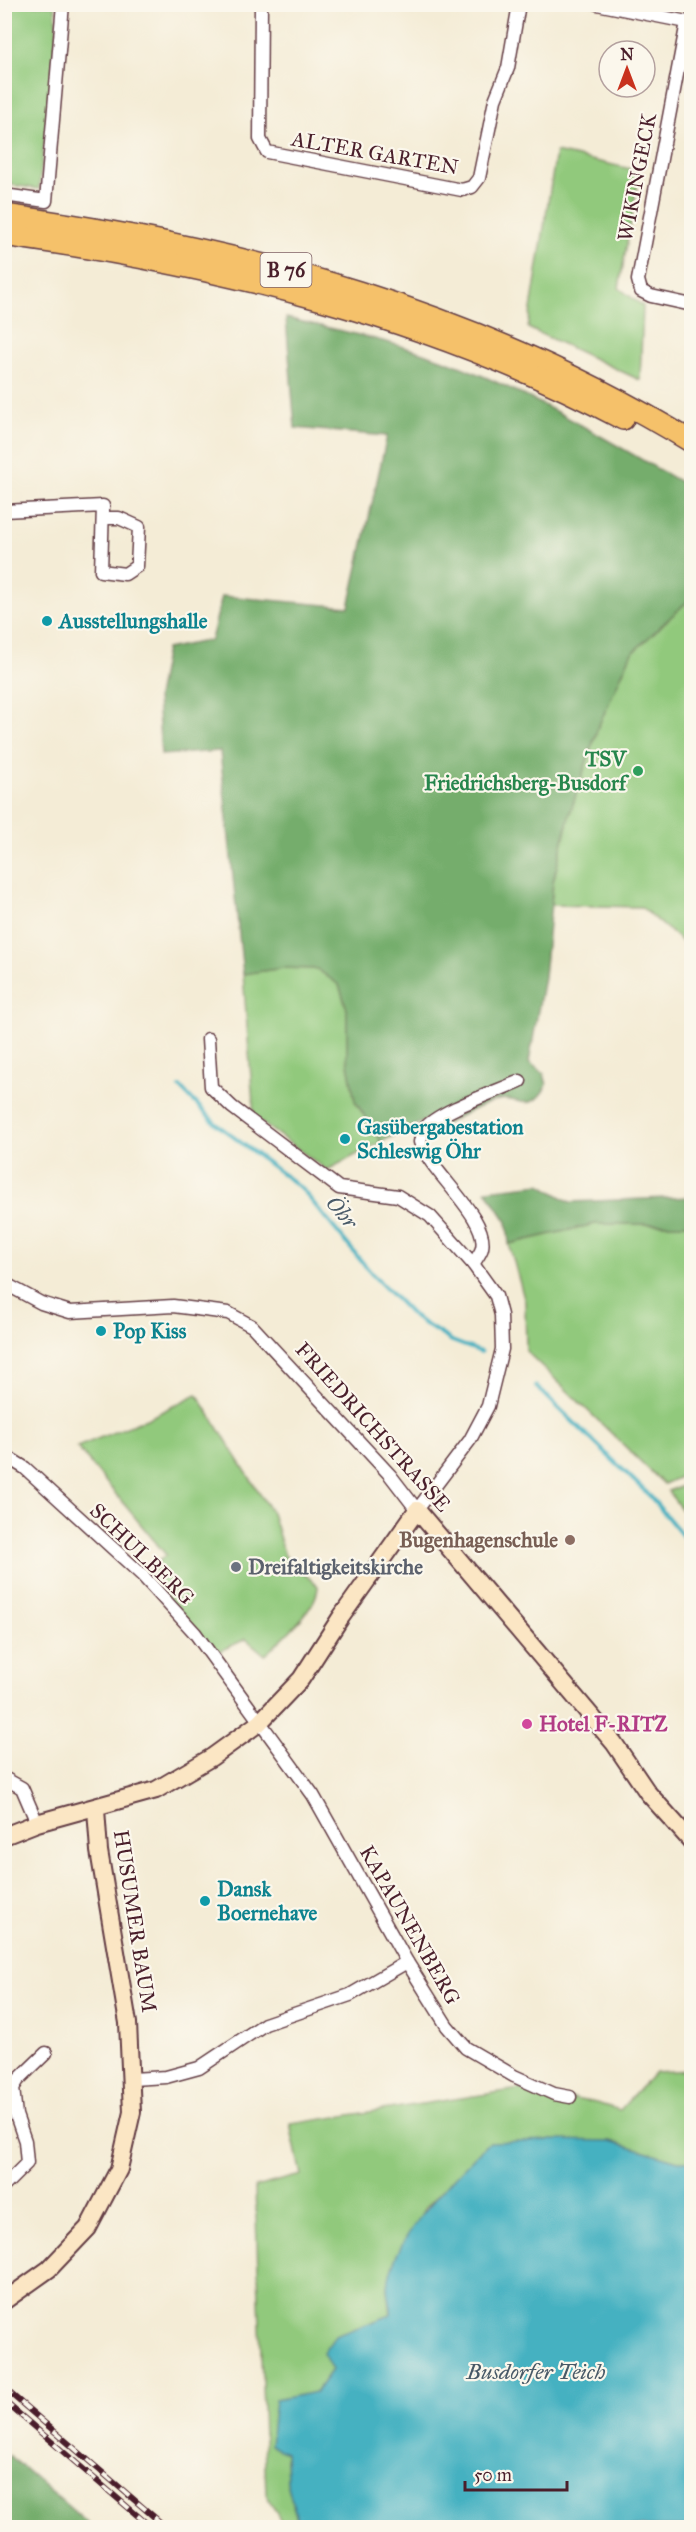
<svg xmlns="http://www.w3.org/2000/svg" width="696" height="2532" font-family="'IM FELL Great Primer',serif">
<rect width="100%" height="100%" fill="#fbf7ec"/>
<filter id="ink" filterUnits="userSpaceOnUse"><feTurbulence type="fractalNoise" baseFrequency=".0167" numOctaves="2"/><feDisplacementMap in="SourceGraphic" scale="12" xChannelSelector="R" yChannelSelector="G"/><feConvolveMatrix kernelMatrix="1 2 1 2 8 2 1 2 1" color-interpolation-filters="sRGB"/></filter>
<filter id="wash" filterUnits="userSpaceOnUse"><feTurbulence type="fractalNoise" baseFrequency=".008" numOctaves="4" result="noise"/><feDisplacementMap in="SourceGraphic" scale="24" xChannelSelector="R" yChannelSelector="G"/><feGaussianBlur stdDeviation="1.35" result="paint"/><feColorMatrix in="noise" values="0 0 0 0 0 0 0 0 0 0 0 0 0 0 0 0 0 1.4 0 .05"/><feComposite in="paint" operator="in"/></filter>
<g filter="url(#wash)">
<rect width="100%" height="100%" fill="#f4ecd6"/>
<g fill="#91c97c" stroke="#6e7454" stroke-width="1.5">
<polygon points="5,5 55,5 57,30 39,189 5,184"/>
<polygon points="556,152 640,171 619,288 643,306 640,380 528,328"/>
<polygon points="691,598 691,949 641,907 551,905 553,882 569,816 598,727 631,654"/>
<polygon points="283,968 317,969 339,985 347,1009 347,1058 355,1101 381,1142 327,1170 254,1117 243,974"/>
<polygon points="595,1224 691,1224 691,1472 664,1484 526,1351 525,1302 509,1244"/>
<path d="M197 1394 272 1513 285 1556 318 1586C318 1609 281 1639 265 1655L246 1639 214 1654 145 1572 166 1555 77 1447 149 1418Z"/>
<polygon points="691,1483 692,1483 691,1523 668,1491"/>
<polygon points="691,2070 691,2161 678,2161 611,2141 489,2142 425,2208 388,2287 391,2315 335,2336 332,2370 316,2392 286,2451 287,2482 299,2527 284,2527 266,2494 255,2187 301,2175 290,2124 520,2089 596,2103 620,2110 655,2072"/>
</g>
<g fill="#74ad6c" stroke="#5f664c" stroke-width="1.5">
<path d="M286 318C341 331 397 342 449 362 535 395 612 443 691 488V598L631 654 598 727 569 816 553 882 544 977 529 1062 544 1074 547 1085C529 1118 518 1093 494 1101 475 1107 456 1118 438 1128L426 1120 381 1142 355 1101 347 1058V1009L339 985 317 969 283 968 243 974 220 751 161 755 157 697 166 649 211 640 222 596 349 607 387 436 295 428Z"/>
<polygon points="540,1184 570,1202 691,1197 691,1224 595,1224 509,1244 507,1222 486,1190"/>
<polygon points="9,2455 92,2527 5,2527 5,2458"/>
</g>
<path fill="#44b1c1" stroke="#476876" stroke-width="1.5" d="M552 2140 611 2141 678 2161H691V2527H299L287 2482 286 2452 270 2445 275 2400 316 2392 332 2370 323 2353 335 2336 391 2315C392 2306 388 2296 388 2287 391 2236 455 2177 489 2142Z"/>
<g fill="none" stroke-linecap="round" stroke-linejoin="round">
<g stroke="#44b1c1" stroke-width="4">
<polyline points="180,1087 215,1123 301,1188 372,1274 415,1318 452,1341 481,1352"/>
<polyline points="536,1386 650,1496 692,1547"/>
</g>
</g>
</g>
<g filter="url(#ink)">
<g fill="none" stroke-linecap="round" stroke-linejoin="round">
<defs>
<g id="street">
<polyline points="261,4 260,139 267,152 462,190 472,187 479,178 495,100 508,68 519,4"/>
<polyline points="597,4 687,22"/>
<polyline points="692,23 687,22 638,280 641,291 651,296 692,305"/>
<polyline points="4,195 46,201 63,4"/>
<polyline points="4,511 103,506 101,571 125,574 137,566 139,527 119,518 103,518"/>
<path d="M473 1264C476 1259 481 1253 482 1248 489 1218 431 1173 420 1142 421 1138 422 1132 424 1129 438 1111 498 1091 520 1081"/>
<polyline points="4,1283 41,1303 70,1312 173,1306 228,1313 252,1326 390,1475 417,1510 470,1440 488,1406 502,1349 501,1315 496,1296 473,1264 430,1216 398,1196 339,1188 232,1107 211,1087 208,1039"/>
<polyline points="4,1455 25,1468 142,1575 195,1633 313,1795 407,1962 447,2026 466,2048 514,2076 554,2094 570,2097"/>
<polyline points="4,1778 22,1788 37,1823"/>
<polyline points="132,2079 166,2077 199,2068 265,2024 350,1995 407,1962"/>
<polyline points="4,2186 27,2163 25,2141 16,2115 13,2088 18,2080 46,2053"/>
</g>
<g id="secondary">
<polyline points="4,1836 37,1823 156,1790 212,1757 259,1723 301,1679 341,1617 417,1510 614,1743 648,1793 692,1842"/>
<polyline points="4,2301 49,2269 88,2228 119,2169 132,2112 128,2023 99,1851 96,1809"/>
</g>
<g id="highway">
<path d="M4 215C249 249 479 312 692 442"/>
<path d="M4 235C219 265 431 317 623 419"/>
</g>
</defs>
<use href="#street" stroke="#643e45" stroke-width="15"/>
<use href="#secondary" stroke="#643e45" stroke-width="20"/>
<use href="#highway" stroke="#643e45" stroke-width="24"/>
<use href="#street" stroke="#fff" stroke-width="12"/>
<use href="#secondary" stroke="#fbe6c4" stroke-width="16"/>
<use href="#highway" stroke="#f5c16b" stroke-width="21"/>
<defs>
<g id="rail">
<polyline points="4,2388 167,2528"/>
<polyline points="4,2401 152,2528"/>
</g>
</defs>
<use href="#rail" stroke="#4a1f2b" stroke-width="6"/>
<use href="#rail" stroke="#fbf7ec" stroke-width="4" stroke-dasharray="11" stroke-linecap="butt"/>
</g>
</g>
<g fill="#0f9aa8" stroke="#fbf7ec" stroke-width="2">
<circle cx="47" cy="621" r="6"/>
<circle cx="345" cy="1139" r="6"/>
<circle cx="101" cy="1331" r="6"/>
<circle cx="205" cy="1901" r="6"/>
</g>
<circle fill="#2e9e5b" stroke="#fbf7ec" stroke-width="2" cx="638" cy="771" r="6"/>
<circle fill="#8d6e63" stroke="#fbf7ec" stroke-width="2" cx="570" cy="1540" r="6"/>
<circle fill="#6b7280" stroke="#fbf7ec" stroke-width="2" cx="236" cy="1567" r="6"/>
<circle fill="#d1479c" stroke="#fbf7ec" stroke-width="2" cx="527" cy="1724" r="6"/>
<g text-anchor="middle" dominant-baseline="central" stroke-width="4.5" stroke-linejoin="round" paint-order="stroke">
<rect fill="#fbf7ec" stroke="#7f6065" stroke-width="1.5" x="260.5" y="253" width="51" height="34" rx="4.5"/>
<g font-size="20" font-weight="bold" fill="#4a1f2b">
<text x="286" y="270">B 76</text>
</g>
<g font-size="21" fill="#4a1f2b" stroke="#fbf7ec">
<text transform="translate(375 153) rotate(10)">ALTER GARTEN</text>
<text transform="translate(637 177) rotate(-79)">WIKINGECK</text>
<text transform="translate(373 1427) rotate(48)">FRIEDRICHSTRASSE</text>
<text transform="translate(142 1554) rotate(44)">SCHULBERG</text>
<text transform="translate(135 1921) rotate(81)">HUSUMER BAUM</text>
<text transform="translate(410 1925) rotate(60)">KAPAUNENBERG</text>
</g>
<g font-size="21" font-weight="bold" fill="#0d838f" stroke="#fbf7ec" text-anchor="start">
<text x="59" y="621">Ausstellungshalle</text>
<text x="357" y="1127">Gasübergabestation<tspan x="357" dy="24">Schleswig Öhr</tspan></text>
<text x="113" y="1331">Pop Kiss</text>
<text x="217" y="1889">Dansk<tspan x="217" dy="24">Boernehave</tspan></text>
</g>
<g font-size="21" font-weight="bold" fill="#27864d" stroke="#fbf7ec" text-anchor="end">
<text x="626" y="759">TSV<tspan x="626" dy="24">Friedrichsberg-Busdorf</tspan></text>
</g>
<g font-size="21" font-weight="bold" fill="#785e54" stroke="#fbf7ec" text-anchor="end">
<text x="558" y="1540">Bugenhagenschule</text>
</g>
<g font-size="21" font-weight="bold" fill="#5b616d" stroke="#fbf7ec" text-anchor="start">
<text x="248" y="1567">Dreifaltigkeitskirche</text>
</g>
<g font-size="21" font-weight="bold" fill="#b23c85" stroke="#fbf7ec" text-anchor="start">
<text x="539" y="1724">Hotel F-RITZ</text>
</g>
<g font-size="22" font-style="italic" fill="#485967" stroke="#fbf7ec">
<text transform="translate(342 1212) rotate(50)">Öhr</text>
<text x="536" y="2371">Busdorfer Teich</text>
</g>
</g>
<rect width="696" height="2532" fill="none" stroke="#fbf7ec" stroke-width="24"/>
<g transform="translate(627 69)"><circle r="28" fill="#fbf7ec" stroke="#b4a19f" stroke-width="1.5"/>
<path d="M0-4.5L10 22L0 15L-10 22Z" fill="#c8321e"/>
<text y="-9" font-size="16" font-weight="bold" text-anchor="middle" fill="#4a1f2b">N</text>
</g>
<path d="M465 2481v9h102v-9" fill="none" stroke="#4a1f2b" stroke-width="3"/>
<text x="474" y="2481" font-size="18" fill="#4a1f2b" stroke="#fbf7ec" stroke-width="4.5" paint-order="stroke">50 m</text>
</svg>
